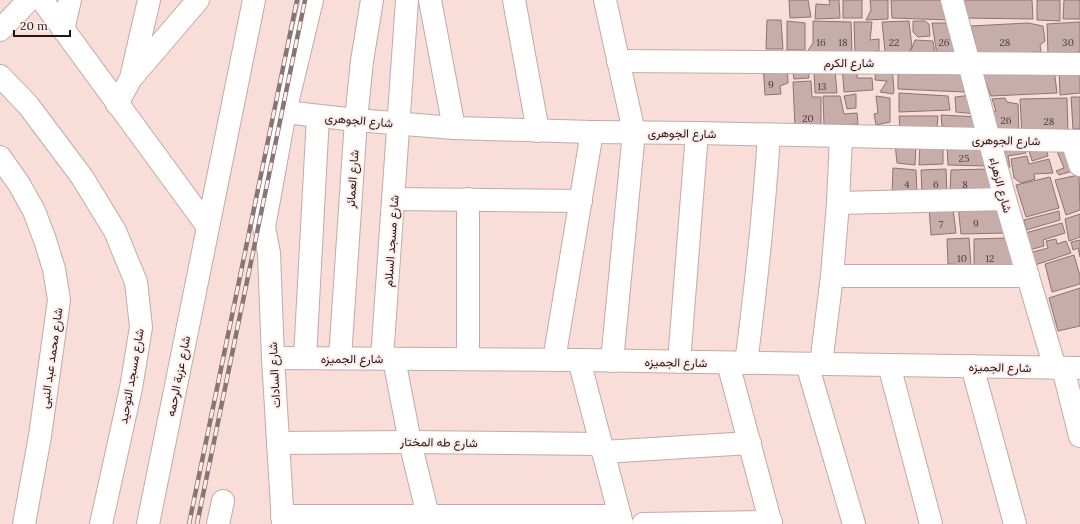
<svg xmlns="http://www.w3.org/2000/svg" width="1080" height="524" font-family="Lora,Vazirmatn,serif">
<rect width="100%" height="100%" fill="#f8ddd9"/>
<g fill="#c7adaa" stroke="#8c7471">
<polygon points="789,0 808,0 811,17 790,18"/>
<polygon points="829,0 839,0 840,18 815,19 816,4 830,5"/>
<rect x="843" y="0" width="19" height="18"/>
<polygon points="870,0 888,0 888,19 866,20 871,10"/>
<polygon points="891,0 945,0 949,20 892,18"/>
<polygon points="959,0 1032,0 1033,19 963,18"/>
<polygon points="1037,0 1060,0 1060,21 1037,20"/>
<polygon points="1064,0 1080,0 1080,19 1063,19"/>
<polygon points="767,20 781,20 783,49 766,49"/>
<polygon points="787,21 805,23 805,50 787,50"/>
<polygon points="813,21 851,22 852,52 807,52 813,43"/>
<polygon points="909,21 912,47 907,54 885,51 882,22"/>
<polygon points="913,21 925,21 929,24 930,36 918,37 913,32"/>
<polygon points="854,22 872,22 870,40 879,39 879,51 855,53"/>
<polygon points="1080,22 1080,52 1048,55 1047,24"/>
<polygon points="932,23 949,23 958,55 937,55"/>
<polygon points="1028,23 1043,26 1045,41 1040,45 1041,52 978,54 971,26"/>
<polygon points="915,40 933,41 935,54 910,53"/>
<polygon points="763,65 787,65 788,83 780,86 781,94 765,95"/>
<polygon points="808,65 809,78 794,79 792,66"/>
<polygon points="842,66 858,66 857,78 872,78 873,90 844,92"/>
<polygon points="876,66 892,67 894,91 893,94 880,92 887,81 875,80"/>
<polygon points="980,67 1054,69 1057,93 991,96"/>
<polygon points="1059,67 1080,68 1080,93 1060,95"/>
<polygon points="964,69 964,92 898,89 898,70"/>
<polygon points="814,71 835,71 837,93 815,93"/>
<polygon points="811,81 812,97 821,97 821,129 795,128 793,82"/>
<polygon points="899,93 948,96 950,110 899,112"/>
<polygon points="856,94 856,108 847,109 844,96"/>
<polygon points="972,95 976,114 956,112 955,97"/>
<polygon points="823,96 840,96 844,114 857,113 858,124 824,126"/>
<polygon points="876,96 890,98 890,122 876,125 874,114 878,113"/>
<polygon points="1071,97 1080,97 1080,129 1073,129"/>
<polygon points="1005,98 1007,102 1018,104 1019,132 991,134 990,112 996,111 992,99"/>
<polygon points="1067,98 1068,133 1022,134 1020,99"/>
<polygon points="941,115 979,117 980,130 942,126"/>
<polygon points="899,116 938,116 937,127 900,128"/>
<polygon points="895,143 916,144 915,165 897,163"/>
<polygon points="920,143 943,144 943,164 919,165"/>
<polygon points="1024,143 1026,153 1008,156 1010,167 999,168 995,144"/>
<polygon points="947,144 982,145 987,166 948,165"/>
<polygon points="1027,144 1045,144 1048,156 1032,161"/>
<polygon points="1065,145 1073,171 1059,175 1056,171 1064,168 1055,146"/>
<polygon points="1027,156 1029,164 1049,159 1053,173 1034,174 1035,179 1021,183 1014,178 1011,159"/>
<polygon points="893,168 916,170 917,194 892,194"/>
<polygon points="946,169 947,195 922,195 921,170"/>
<polygon points="988,169 992,193 950,193 951,170"/>
<polygon points="1079,175 1080,210 1066,215 1055,180"/>
<polygon points="1050,177 1059,208 1026,217 1016,185"/>
<polygon points="958,206 998,206 1005,233 961,234"/>
<polygon points="929,207 953,208 956,233 931,235"/>
<polygon points="1059,211 1060,220 1026,230 1024,220"/>
<polygon points="1080,214 1080,237 1069,241 1065,219"/>
<polygon points="1062,223 1065,233 1043,240 1044,246 1029,250 1025,233"/>
<polygon points="969,238 971,265 948,264 947,239"/>
<polygon points="1008,238 1018,267 974,266 974,239"/>
<polygon points="1056,239 1057,244 1066,241 1071,253 1032,266 1029,253 1048,248 1046,241"/>
<polygon points="1080,240 1080,257 1078,248 1073,250 1071,242"/>
<polygon points="1074,255 1080,276 1080,284 1052,292 1045,264"/>
<polygon points="1080,288 1080,326 1058,331 1049,298"/>
</g>
<g fill="none" stroke-linecap="round" stroke-linejoin="round">
<defs>
<g id="minor">
<polyline points="42,0 208,227"/>
<polyline points="430,0 454,128"/>
<polyline points="514,0 538,131"/>
<polyline points="605,0 634,132 612,361"/>
<polyline points="952,0 1005,199 1055,368"/>
<polyline points="0,30 29,0"/>
<polyline points="63,30 70,0"/>
<polyline points="618,61 1080,64"/>
<polyline points="0,76 28,105 82,177 115,231 136,282 141,327 131,388 101,524"/>
<polyline points="133,76 198,0"/>
<polyline points="117,104 131,78 149,0"/>
<polyline points="285,112 356,120 454,128 592,132 697,133 1080,141"/>
<polyline points="1072,141 1080,165"/>
<polyline points="0,157 19,184 34,211 45,240 54,269 59,300 40,436 24,524"/>
<polyline points="394,199 581,201"/>
<polyline points="468,199 468,359"/>
<polyline points="838,203 1005,199"/>
<polyline points="832,276 1028,276"/>
<polyline points="273,358 579,360 1080,368"/>
<polyline points="305,358 318,116"/>
<polyline points="340,358 356,120 362,61 372,0"/>
<polyline points="382,358 407,0"/>
<polyline points="394,359 410,442 430,524"/>
<polyline points="554,360 592,132"/>
<polyline points="579,360 622,524"/>
<polyline points="679,362 697,133"/>
<polyline points="728,363 771,524"/>
<path d="M746 363C756 287 764 212 769 135"/>
<polyline points="807,364 854,524"/>
<polyline points="821,364 832,276 838,203 841,137"/>
<polyline points="889,365 931,524"/>
<polyline points="972,366 1015,524"/>
<polyline points="1063,368 1080,436"/>
<polyline points="278,443 410,442 601,444"/>
<polyline points="603,452 750,443"/>
<polyline points="282,516 620,516"/>
<polyline points="148,524 254,0"/>
<polyline points="218,524 223,501"/>
<polyline points="283,524 273,358 269,253 264,227 285,112 312,0"/>
<polyline points="643,524 771,522"/>
</g>
</defs>
<use href="#minor" stroke="#c3aaa6" stroke-width="24"/>
<use href="#minor" stroke="#fff" stroke-width="22"/>
<defs>
<g id="rail">
<polyline points="189,524 297,0"/>
<polyline points="197,524 305,0"/>
</g>
</defs>
<use href="#rail" stroke="#887573" stroke-width="4.5"/>
<use href="#rail" stroke="#feedeb" stroke-width="3" stroke-dasharray="9" stroke-linecap="butt"/>
</g>
<g text-anchor="middle" dominant-baseline="central" stroke-width="4" stroke-linejoin="round" paint-order="stroke">
<g font-size="10" fill="#4a3c3a">
<text x="821" y="42">16</text>
<text x="843" y="42">18</text>
<text x="894" y="42">22</text>
<text x="944" y="42">26</text>
<text x="1005" y="42">28</text>
<text x="1068" y="42">30</text>
<text x="771" y="84">9</text>
<text x="822" y="86">13</text>
<text x="808" y="118">20</text>
<text x="1006" y="120">26</text>
<text x="1049" y="121">28</text>
<text x="964" y="158">25</text>
<text x="907" y="184">4</text>
<text x="936" y="184">6</text>
<text x="965" y="184">8</text>
<text x="976" y="223">9</text>
<text x="941" y="224">7</text>
<text x="962" y="258">10</text>
<text x="990" y="258">12</text>
</g>
<g font-size="12" fill="#201615" stroke="#feedeb">
<text x="849" y="62">شارع الكرم</text>
<text transform="translate(359 120) rotate(5)">شارع الجوهرى</text>
<text transform="translate(682 133) rotate(1)">شارع الجوهرى</text>
<text transform="translate(1006 140) rotate(1)">شارع الجوهرى</text>
<text transform="translate(352 179) rotate(-86)">شارع العمائر</text>
<text transform="translate(1001 185) rotate(75)">شارع الزهراء</text>
<text transform="translate(391 241) rotate(-86)">شارع مسجد السلام</text>
<text transform="translate(51 358) rotate(-82)">شارع محمد عبد النبى</text>
<text x="352" y="358">شارع الجميزه</text>
<text transform="translate(676 362) rotate(1)">شارع الجميزه</text>
<text transform="translate(1000 367) rotate(1)">شارع الجميزه</text>
<text transform="translate(274 375) rotate(-93)">شارع السادات</text>
<text transform="translate(131 376) rotate(-80)">شارع مسجد التوحيد</text>
<text transform="translate(178 376) rotate(-79)">شارع عزبة الرحمه</text>
<text transform="translate(439 442) rotate(1)">شارع طه المختار</text>
</g>
</g>
<path d="M14 30v6h56v-6" fill="none" stroke="#201615" stroke-width="2"/>
<text x="20" y="30" font-size="12" fill="#201615" stroke="#feedeb" stroke-width="3" paint-order="stroke">20 m</text>
</svg>
